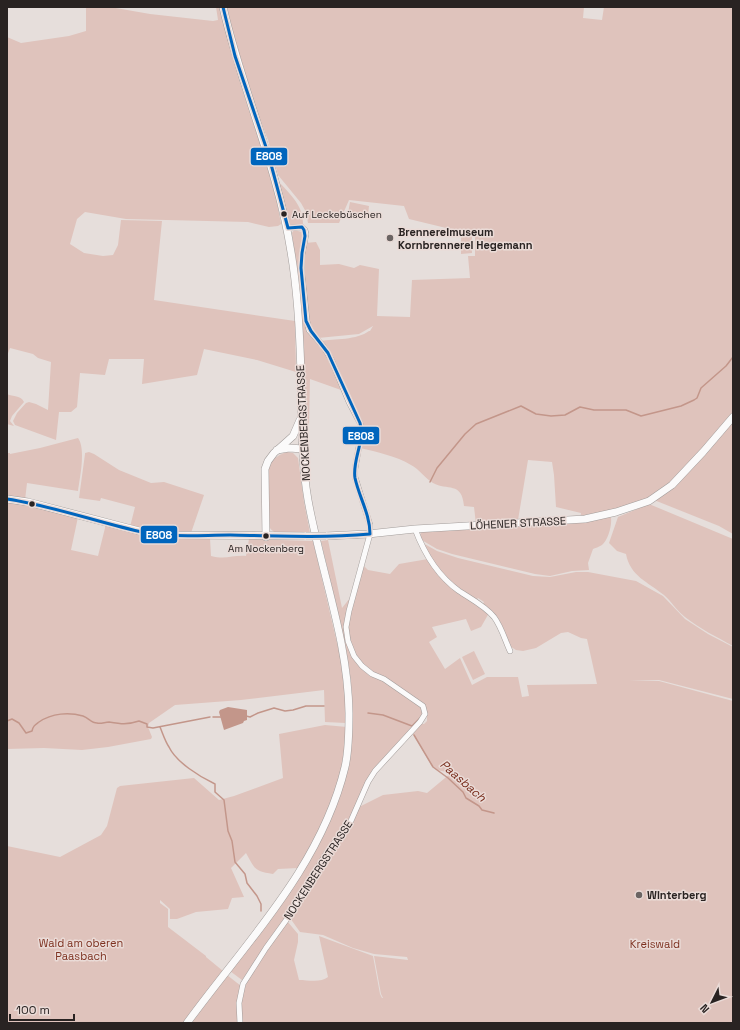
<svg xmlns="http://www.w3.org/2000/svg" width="740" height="1030" font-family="'Space Grotesk',sans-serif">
<rect width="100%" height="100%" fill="#e6dedb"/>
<g fill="#dfc3bc">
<polygon points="86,7 110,7 150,14 213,21 218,20 216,7 220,7 241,86 260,140 276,197 281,224 278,226 269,227 248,222 126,219 85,212 77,219 70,244 84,253 103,256 113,255 118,245 121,220 162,221 154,300 295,321 296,372 257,360 204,349 197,375 142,384 144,359 109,359 105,375 80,373 77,407 71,412 59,412 56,440 15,425 13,421 17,413 26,403 29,402 36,404 48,410 51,362 38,358 33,354 10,348 7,356 7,37 21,43 69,36 86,31"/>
<path d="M230 7H584L583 18 602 20 604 7H730L733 9V414L673 481 648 500 580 519 581 513 556 507 554 475 552 462 528 460 518 520 476 524 474 507 464 506C462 481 447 491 433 483 425 478 419 469 411 465 396 456 377 452 360 448L363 434 320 341C335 339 357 340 369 331H370L373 326 359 334 318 338 311 329 308 321 303 259 305 243 316 242 320 250V265L339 264 354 268 360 265 379 269 377 316 410 317 412 280 470 278 468 256H475V235L409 219 404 206 349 200 339 223H308L306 212 301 203 278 175 268 140 255 107 235 42 227 8Z"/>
<path d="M278 181C290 194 304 206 303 225H289Z"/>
<polygon points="350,202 369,206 368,215 348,213"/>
<polygon points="294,230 302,232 302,236 300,270 304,320 306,328 325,353 341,390 310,379 309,424 306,424 297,272 292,233"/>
<polygon points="461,235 472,236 472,253 461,254"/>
<path d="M7 394C13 397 21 395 24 402L12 416 10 421 14 426 7 424Z"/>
<polygon points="733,420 733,534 719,526 654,500"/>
<path d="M78 438C86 449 80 477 78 491L27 483 25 500 7 497V453H10V454L40 448Z"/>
<polygon points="89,452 94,454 119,470 151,483 164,482 204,495 191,533 148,531 130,527 135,507 101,498 100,501 79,498 85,454 85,453"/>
<path d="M287 452 293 453 298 458 304 502 310 533H276C272 531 269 528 268 524 266 515 266 471 270 464 274 458 280 454 287 452Z"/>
<path d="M7 502 25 504 78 517 71 550 98 556 106 524 174 538 189 539 210 538 211 556C226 560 232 555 246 556L249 539 313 541 341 660 346 696V723L325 722 324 690 241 700 175 705 149 723 148 727 152 737 151 739 108 747 82 750 44 748 7 749Z"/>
<path d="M649 504 733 539V646C717 637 700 629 685 617 677 611 672 602 664 595 648 582 630 576 626 554L617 551 609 543 618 517Z"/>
<path d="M608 515 611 518C612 526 608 540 602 545 599 547 595 548 593 549L588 563 589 570 572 571 550 576 535 574 452 554 437 549 420 539 421 530Z"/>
<path d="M328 540 342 608 350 598 344 626 358 665 369 675 383 680 420 705 423 710 421 718 376 768 347 824 323 856 305 883 286 917 242 980 230 971C302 876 367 803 350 675 344 630 331 585 321 541Z"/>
<path d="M421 542 437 551 458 558 533 576 550 577 576 572H588L636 581 663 596 685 619 708 634 733 647V699L659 680H629L659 681 733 701V1023H241C237 980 264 954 287 921L298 934V942L294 960 299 980C308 980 321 983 328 977L319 936 373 956 380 994 382 998H383L381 994 374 956 408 960 407 957 374 954 353 948 323 935 300 932 290 918 324 859 352 824 359 807 383 795 418 791 427 793 451 773 437 770 431 765 413 734 421 724H424L427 721V711L362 665 356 655 349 641 347 627 363 565 368 570 390 574 399 564 428 559 440 574 489 613 481 627 471 631 466 619 432 627 437 637 429 642 445 669 460 658 472 685 487 677H518L522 697 529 696 527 685 597 684 587 639 581 638 568 632 561 633 536 648 523 651 516 650 508 645 495 617 482 606 484 602 478 598 476 601 460 590 440 572Z"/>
<polygon points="474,651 485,674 473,680 462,657"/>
<path d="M325 725 347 727C344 759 338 793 323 822 316 838 306 853 298 868L278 869 273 874C254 871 255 869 246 853L231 868 244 897 232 898 228 909 196 912 177 919H170V909L160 900V903L168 909V927L206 956V957L223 971 185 1023H7V846L60 857 101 835 107 826 117 788 120 786 194 778 219 800 234 796 283 778 279 734Z"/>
<polygon points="227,975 241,986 237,1006 237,1023 191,1023"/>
</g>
<polygon fill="#c3968a" points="228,707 247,710 247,720 244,721 243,723 224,730 219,712 220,710"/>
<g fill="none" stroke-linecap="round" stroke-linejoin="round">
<g stroke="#c3968a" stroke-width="1.5">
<polyline points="430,482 437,468 465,434 476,424 521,406 536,414 551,416 565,415 580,407 594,410 626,410 641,416 681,406 694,400 697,398 701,388 726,366 733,357"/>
<polyline points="368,713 383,715 412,726 420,718"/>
<polyline points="246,716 250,717 258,713 274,708 285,711 293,710 306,706 324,706"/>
<polyline points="213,717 222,717"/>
<path d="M7 721 12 719 19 723 26 733 32 731C33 726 35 725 39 722 52 713 69 712 83 716 89 718 91 723 97 723 101 724 105 722 109 722 121 724 127 725 139 721L147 724V727L153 728 210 717"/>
<path d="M160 727C163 734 165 741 169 747 176 762 200 777 215 784V792L224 800 228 831 232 841 235 862 245 874 247 883 257 896 261 904V911"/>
<polyline points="414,735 433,767 448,778 463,792 466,798 479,806 482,810 494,813"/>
</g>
<defs>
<g id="street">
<path d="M415 529C424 553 438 576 459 591 471 599 485 606 494 617 501 626 505 640 510 651"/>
<polyline points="240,1023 239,1003 243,984 266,948 287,919 327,852 350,823 368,782 375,771 420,722 425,714 423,706 384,679 372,674 362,666 354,656 348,641 346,627 349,611 370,534 370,525 355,477 355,469 362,429 360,423 349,402 331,359 323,346 309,330 307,321 302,275 302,255 306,234 305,230 302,227 288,228"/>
</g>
<g id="secondary">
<polyline points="277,450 289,448 303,449"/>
<polyline points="7,499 28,502 147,533 173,535 306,536"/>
<polyline points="326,536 368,534 415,529 585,519 616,512 649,501 672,485 703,452 733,417"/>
<polyline points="266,537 265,469 268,461 274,453 293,436 300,420"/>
<path d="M187 1023C246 942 321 867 345 767 349 750 349 730 349 713 348 640 321 572 308 500 301 460 302 418 301 376 300 335 298 293 291 252 278 168 242 90 223 7"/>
</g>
</defs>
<use href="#street" stroke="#a39d9b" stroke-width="6"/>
<use href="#secondary" stroke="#a39d9b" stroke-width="8"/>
<use href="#street" stroke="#fbfafa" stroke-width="5"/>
<use href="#secondary" stroke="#fbfafa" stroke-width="7"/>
<defs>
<polyline id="secondary-bridge" points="306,536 326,536"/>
</defs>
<use href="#secondary-bridge" stroke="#a39d9b" stroke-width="8" stroke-linecap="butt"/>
<use href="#secondary-bridge" stroke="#fbfafa" stroke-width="7"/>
<defs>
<path id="bus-1" d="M7 499C54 506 99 523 146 533 172 538 204 535 230 535 277 536 324 538 370 534 370 514 359 497 355 478 352 460 365 442 360 423L328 353 311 331 306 321 301 268 302 253 305 236 304 230 302 227 288 228 268 153 235 56 223 7"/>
</defs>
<use href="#bus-1" stroke="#eadbd7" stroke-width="6"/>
<use href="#bus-1" stroke="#0065bd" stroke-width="3"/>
</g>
<g fill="#292322" stroke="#eadbd7" stroke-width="1.5">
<circle cx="284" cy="214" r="3.5"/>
<circle cx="32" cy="504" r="3.5"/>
<circle cx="266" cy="536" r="3.5"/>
</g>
<g fill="#6b6463" stroke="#eadbd7" stroke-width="1.5">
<circle cx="390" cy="238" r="4"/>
<circle cx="639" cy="895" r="4"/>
</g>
<g text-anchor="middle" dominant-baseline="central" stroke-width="3" stroke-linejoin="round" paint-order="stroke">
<g font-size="10" fill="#292322" stroke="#eadbd7" text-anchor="start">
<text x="292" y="214">Auf Leckebüschen</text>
<text x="266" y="548" text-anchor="middle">Am Nockenberg</text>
</g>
<g font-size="11" font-weight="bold" fill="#292322" stroke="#eadbd7" text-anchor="start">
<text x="398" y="232">Brennereimuseum<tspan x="398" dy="13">Kornbrennerei Hegemann</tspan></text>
<text x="647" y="895">Winterberg</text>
</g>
<g font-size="11" fill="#292322" stroke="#eadbd7">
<text transform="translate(303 423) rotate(-93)">NOCKENBERGSTRASSE</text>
<text transform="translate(518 523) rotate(-3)">LÖHENER STRASSE</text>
<text transform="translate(318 870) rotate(-57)">NOCKENBERGSTRASSE</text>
</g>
<g font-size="11" fill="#7e3221" stroke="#eadbd7">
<text x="81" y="943">Wald am oberen<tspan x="81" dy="13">Paasbach</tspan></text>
<text x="655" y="944">Kreiswald</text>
</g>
<g font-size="12" font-style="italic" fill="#772b1a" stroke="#eadbd7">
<text transform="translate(463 781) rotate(41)">Paasbach</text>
</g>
</g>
<g stroke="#eadbd7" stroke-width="1.5">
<rect x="250" y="147" width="38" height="19" rx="4" fill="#0065bd"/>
<rect x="342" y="426" width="38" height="19" rx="4" fill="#0065bd"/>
<rect x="140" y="525" width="38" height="19" rx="4" fill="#0065bd"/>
</g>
<g font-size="11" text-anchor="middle" font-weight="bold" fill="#fff">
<text x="269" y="160">E808</text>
<text x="361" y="440">E808</text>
<text x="159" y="539">E808</text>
</g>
<rect width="740" height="1030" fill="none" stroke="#292322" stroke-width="16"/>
<g transform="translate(712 1002) rotate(228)" stroke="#eadbd7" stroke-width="3" paint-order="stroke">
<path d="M0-3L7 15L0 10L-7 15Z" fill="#292322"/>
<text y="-6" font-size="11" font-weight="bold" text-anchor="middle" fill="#292322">N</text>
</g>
<path d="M10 1014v6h64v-6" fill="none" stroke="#292322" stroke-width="2"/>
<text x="16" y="1014" font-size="12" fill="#292322" stroke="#eadbd7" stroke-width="3" paint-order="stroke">100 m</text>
</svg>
